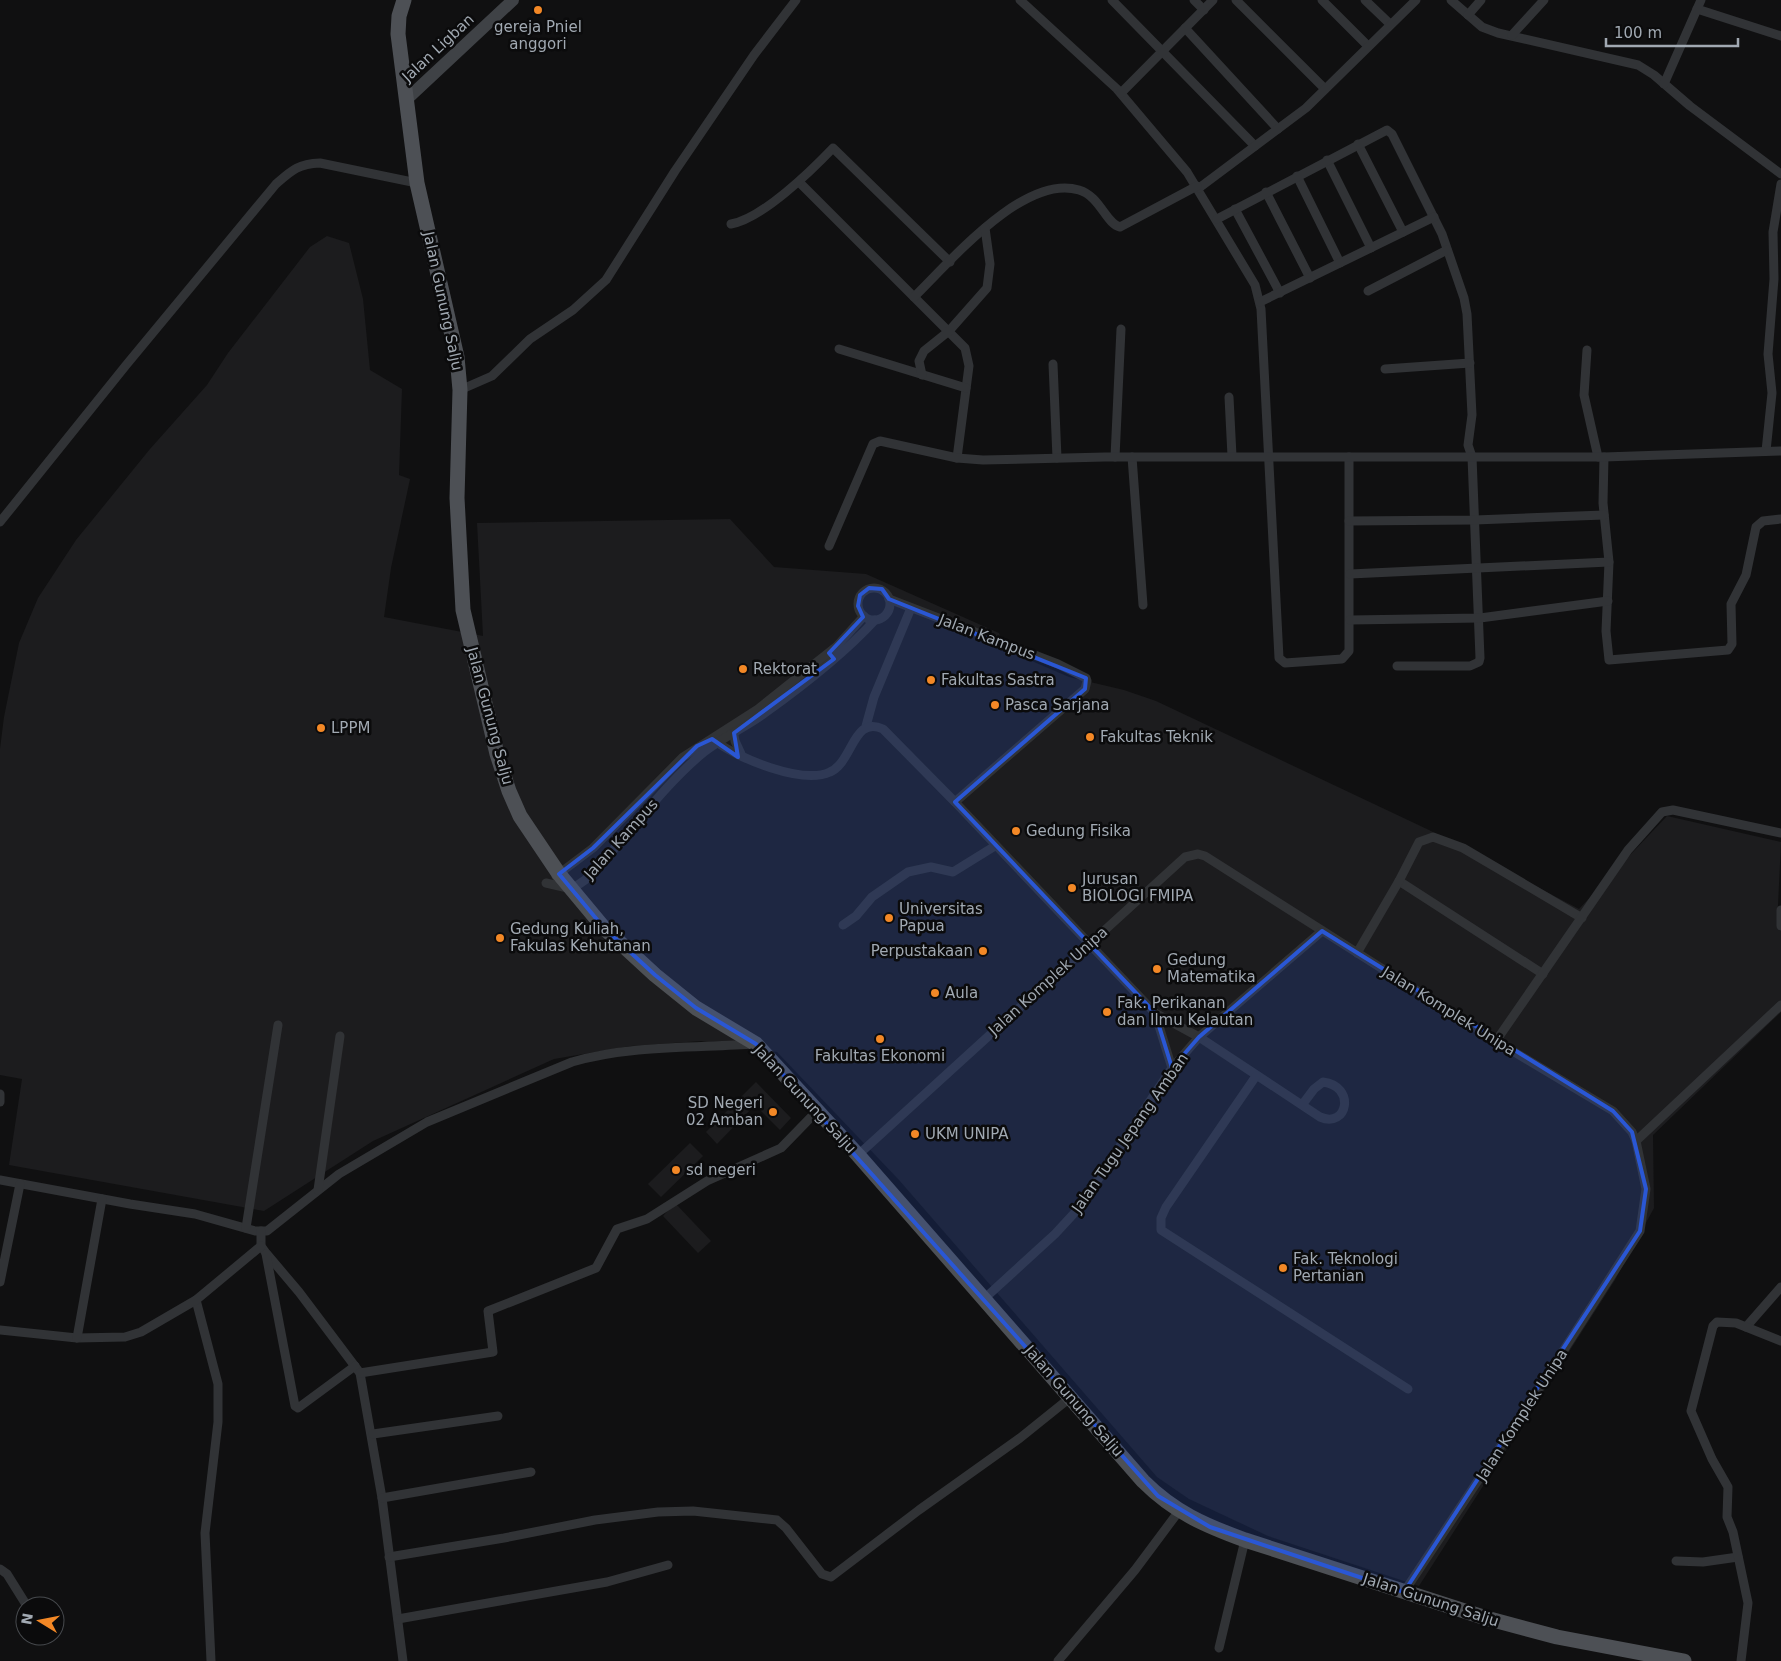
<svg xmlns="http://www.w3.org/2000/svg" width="1781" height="1661" font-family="'DejaVu Sans',sans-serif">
<rect width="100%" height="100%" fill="#101011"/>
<g fill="#1c1c1e">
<polygon points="327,236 349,243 363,299 370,370 402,389 399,475 410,479 391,568 384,617 483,636 477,523 730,519 774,567 866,574 999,633 1004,649 1069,677 1124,690 1156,701 1429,830 1579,909 1667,816 1781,842 1777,926 1781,930 1781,1012 1653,1135 1654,1208 1615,1280 1419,1586 1268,1536 1189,1499 1157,1477 899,1180 777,1052 701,1041 631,1046 554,1059 373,1141 264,1211 9,1165 22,1079 0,1075 0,749 4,717 19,643 38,598 76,540 150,449 207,385 228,353 310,247"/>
<polygon points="756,1082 791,1118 780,1130 755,1105 717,1144 706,1132"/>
<polygon points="690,1143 703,1156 661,1197 648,1184"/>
<polygon points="675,1203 711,1241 698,1253 663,1216"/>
</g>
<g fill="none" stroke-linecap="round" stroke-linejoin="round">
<g stroke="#313336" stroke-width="9">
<polyline points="1020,0 1117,89 1187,172 1255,285 1261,309 1279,658 1285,663 1342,659 1349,651 1349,457"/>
<polyline points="1112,0 1255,146"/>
<polyline points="1194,0 1204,10"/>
<polyline points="1236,0 1325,89"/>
<polyline points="1322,0 1368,46"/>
<polyline points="1365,0 1390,24"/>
<polyline points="1451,0 1482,27 1498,33 1638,65 1654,75 1690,106 1781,174"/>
<polyline points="1697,9 1781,36"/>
<polyline points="1468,15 1481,0"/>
<polyline points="1185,28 1278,129"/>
<polyline points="1512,35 1544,0"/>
<polyline points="1664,84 1701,0"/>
<polyline points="1121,93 1213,0"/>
<polyline points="1358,144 1403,232"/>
<polyline points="1327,160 1371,248"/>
<polyline points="1297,176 1340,263"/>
<polyline points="799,182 965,348 969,366 957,458"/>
<polyline points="1199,188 1306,108 1416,0"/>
<polyline points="1266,192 1310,278"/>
<polyline points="1235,209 1280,293"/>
<polyline points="1217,219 1387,130 1392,134 1442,234 1464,298 1467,314 1472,415 1468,445 1472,457 1480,658 1479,662 1470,666 1397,666"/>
<path d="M731 224C762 219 812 170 833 148L950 262"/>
<polyline points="1368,291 1447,250"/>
<path d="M914 297C949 263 1024 173 1079 190 1100 196 1106 224 1120 227L1197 186"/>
<polyline points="1260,302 1434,217"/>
<polyline points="839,349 966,388"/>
<polyline points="1587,350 1584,395 1598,457"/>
<polyline points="1053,364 1057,458"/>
<polyline points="1385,369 1470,363"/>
<polyline points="922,375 919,361 924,351 949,331 987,288 990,264 985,228"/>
<polyline points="460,390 492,376 530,339 573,310 606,280 675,171 754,55 796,0"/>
<polyline points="1229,397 1232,456"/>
<polyline points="1766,451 1772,393 1768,354 1774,279 1773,232 1781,184"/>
<polyline points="1115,457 1121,329"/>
<polyline points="1132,457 1143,605"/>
<polyline points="1604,457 1603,503 1609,562 1606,631 1609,660 1728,650 1732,644 1731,604 1746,575 1756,527 1763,521 1781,519"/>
<polyline points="1349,521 1475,520 1604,515"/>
<path d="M0 522 127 364 276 184C292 170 298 164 320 163L417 183"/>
<polyline points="829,546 873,444 880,441 957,458 983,460 1105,457 1604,457 1781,451"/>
<polyline points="1350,574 1609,562"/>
<circle cx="874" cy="604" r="16"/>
<path d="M889 599 1058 664 1086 678 1087 681 1085 689 955 802 1155 1013 1199 1037 1320 1117C1348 1129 1356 1086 1323 1082L1314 1089 1302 1105"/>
<polyline points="1350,620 1480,618 1608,601"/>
<polyline points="866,726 874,697 911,608"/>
<polyline points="733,729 735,741 741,754"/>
<path d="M715 741C738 758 802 785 830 772 853 762 853 715 883 729L955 802"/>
<polyline points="556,876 593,848 683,757 758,709 837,646 864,616"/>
<polyline points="1399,881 1543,974"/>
<path d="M546 883 572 889 585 880C627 839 659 789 704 752 723 737 746 727 765 713 804 685 843 655 875 620"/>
<polyline points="1781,910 1781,926"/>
<polyline points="843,925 856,916 872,897 908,872 931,867 953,872 995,846"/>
<polyline points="1357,953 1399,881 1419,842 1433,837 1463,848 1582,918"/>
<polyline points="1155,1013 1172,1068"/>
<polyline points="1496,1041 1628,850 1662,812 1673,810 1781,833"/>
<polyline points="1256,1076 1166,1207 1161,1218 1161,1230 1408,1389"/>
<polyline points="0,1094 0,1102"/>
<polyline points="1636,1141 1781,1005"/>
<polyline points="858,1155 1185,857 1198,854 1205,856 1496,1041 1613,1111 1632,1132 1636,1141 1646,1189 1640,1231 1540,1387 1404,1592"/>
<path d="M0 1180 130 1204 195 1214 255 1231H267L339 1174 427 1122 572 1062C630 1045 695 1048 755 1044"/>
<polyline points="318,1190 340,1036"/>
<polyline points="246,1228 278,1025"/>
<polyline points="261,1231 261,1246 266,1253 299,1292 360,1373 382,1498 403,1661"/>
<polyline points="266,1254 295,1406 298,1408 355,1366"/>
<polyline points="0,1282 20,1184"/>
<polyline points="985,1298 1055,1234 1079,1208 1172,1068 1199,1037 1322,931"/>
<polyline points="196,1300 218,1384 218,1422 205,1533 211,1661"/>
<polyline points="1746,1327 1781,1287"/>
<polyline points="0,1330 77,1338 125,1337 141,1332 196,1300 261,1246"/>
<polyline points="77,1338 102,1199"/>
<polyline points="360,1373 493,1352 488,1311 596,1268 617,1229 647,1219 707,1181 781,1148 817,1111"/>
<polyline points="373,1434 498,1416"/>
<polyline points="382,1498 531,1472"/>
<polyline points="389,1557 504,1538 595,1520 658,1512 693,1511 777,1520 786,1528 822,1574 831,1577 919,1510 1020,1438 1071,1397"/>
<polyline points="1676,1561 1703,1562 1738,1557"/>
<polyline points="0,1569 7,1574 27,1606"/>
<polyline points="398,1619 607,1582 668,1565"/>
<polyline points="1219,1648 1245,1540"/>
<polyline points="1058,1661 1135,1570 1179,1511"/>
<polyline points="1741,1661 1748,1603 1733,1532 1727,1517 1728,1487 1712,1459 1691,1411 1713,1326 1717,1322 1736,1323 1781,1341"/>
</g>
<polyline stroke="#3f4246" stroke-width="12" points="407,99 513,0"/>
<path stroke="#4d5055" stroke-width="15" d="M404 0 399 16 398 34 417 183 457 357 460 390 457 498 463 610 497 754 509 791 520 816 559 874 604 928 655 975 696 1008 756 1044 858 1155 1143 1481C1174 1512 1204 1525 1245 1540L1486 1618 1557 1637 1684 1661"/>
</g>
<path fill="#2a57d4" fill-opacity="0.2" stroke="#2a57d4" stroke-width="4" stroke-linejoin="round" d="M869 588 882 589 889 599 1086 678 1085 689 955 802 1155 1013 1172 1068 1199 1037 1322 931 1613 1111 1632 1132 1646 1189 1640 1231 1404 1592 1210 1527 1158 1496 756 1044 696 1008 655 975 604 928 559 874 593 848 697 746 712 739 738 757 734 733 834 659 829 653 863 617 858 606 860 595Z"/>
<g fill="#f38826" stroke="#0b0b0c" stroke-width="2">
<circle cx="538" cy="10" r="5"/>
<circle cx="743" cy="669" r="5"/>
<circle cx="931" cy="680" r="5"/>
<circle cx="995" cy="705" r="5"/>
<circle cx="321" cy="728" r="5"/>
<circle cx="1090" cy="737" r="5"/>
<circle cx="1016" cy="831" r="5"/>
<circle cx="1072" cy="888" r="5"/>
<circle cx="889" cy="918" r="5"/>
<circle cx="500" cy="938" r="5"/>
<circle cx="983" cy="951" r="5"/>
<circle cx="1157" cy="969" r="5"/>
<circle cx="935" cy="993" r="5"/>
<circle cx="1107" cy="1012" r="5"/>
<circle cx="880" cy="1039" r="5"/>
<circle cx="773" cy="1112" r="5"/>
<circle cx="915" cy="1134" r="5"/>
<circle cx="676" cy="1170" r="5"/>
<circle cx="1283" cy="1268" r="5"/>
</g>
<g text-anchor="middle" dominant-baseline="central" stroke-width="5" stroke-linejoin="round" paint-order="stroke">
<g font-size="15" fill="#a1a9b2" stroke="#0b0b0c" text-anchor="start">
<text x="538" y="27" text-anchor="middle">gereja Pniel<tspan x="538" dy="17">anggori</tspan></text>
<text x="753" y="669">Rektorat</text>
<text x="941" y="680">Fakultas Sastra</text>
<text x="1005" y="705">Pasca Sarjana</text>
<text x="331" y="728">LPPM</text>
<text x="1100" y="737">Fakultas Teknik</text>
<text x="1026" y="831">Gedung Fisika</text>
<text x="1082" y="879">Jurusan<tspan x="1082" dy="17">BIOLOGI FMIPA</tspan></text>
<text x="899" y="909">Universitas<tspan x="899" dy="17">Papua</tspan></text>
<text x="510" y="929">Gedung Kuliah,<tspan x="510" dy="17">Fakulas Kehutanan</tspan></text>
<text x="973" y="951" text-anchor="end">Perpustakaan</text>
<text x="1167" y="960">Gedung<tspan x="1167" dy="17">Matematika</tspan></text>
<text x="945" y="993">Aula</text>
<text x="1117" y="1003">Fak. Perikanan<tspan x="1117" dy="17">dan Ilmu Kelautan</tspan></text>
<text x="880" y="1056" text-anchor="middle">Fakultas Ekonomi</text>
<text x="763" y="1103" text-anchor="end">SD Negeri<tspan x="763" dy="17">02 Amban</tspan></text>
<text x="925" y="1134">UKM UNIPA</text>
<text x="686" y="1170">sd negeri</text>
<text x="1293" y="1259">Fak. Teknologi<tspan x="1293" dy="17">Pertanian</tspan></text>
</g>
<g font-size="15" fill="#a1a9b2" stroke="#0b0b0c">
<text transform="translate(438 48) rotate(-43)">Jalan Ligban</text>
<text transform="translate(443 301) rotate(78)">Jalan Gunung Salju</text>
<text transform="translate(987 637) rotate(21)">Jalan Kampus</text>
<text transform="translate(490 716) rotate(75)">Jalan Gunung Salju</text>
<text transform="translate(621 839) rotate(-48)">Jalan Kampus</text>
<text transform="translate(1048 981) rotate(-42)">Jalan Komplek Unipa</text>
<text transform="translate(1449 1011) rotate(32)">Jalan Komplek Unipa</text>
<text transform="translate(805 1099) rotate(47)">Jalan Gunung Salju</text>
<text transform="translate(1130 1133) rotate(-55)">Jalan Tugu Jepang Amban</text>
<text transform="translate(1074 1401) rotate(49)">Jalan Gunung Salju</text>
<text transform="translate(1522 1415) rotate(-57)">Jalan Komplek Unipa</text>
<text transform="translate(1431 1600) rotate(18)">Jalan Gunung Salju</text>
</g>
</g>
<g transform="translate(40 1621) rotate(280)"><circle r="24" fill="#0b0b0c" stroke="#474a4e"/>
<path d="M0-4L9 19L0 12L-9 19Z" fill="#f38826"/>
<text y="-8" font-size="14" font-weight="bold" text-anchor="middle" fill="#a1a9b2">N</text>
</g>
<path d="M1606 38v8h132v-8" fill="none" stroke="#a1a9b2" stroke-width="2.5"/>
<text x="1614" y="38" font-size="15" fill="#a1a9b2" stroke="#0b0b0c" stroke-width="4" paint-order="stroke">100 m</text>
</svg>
